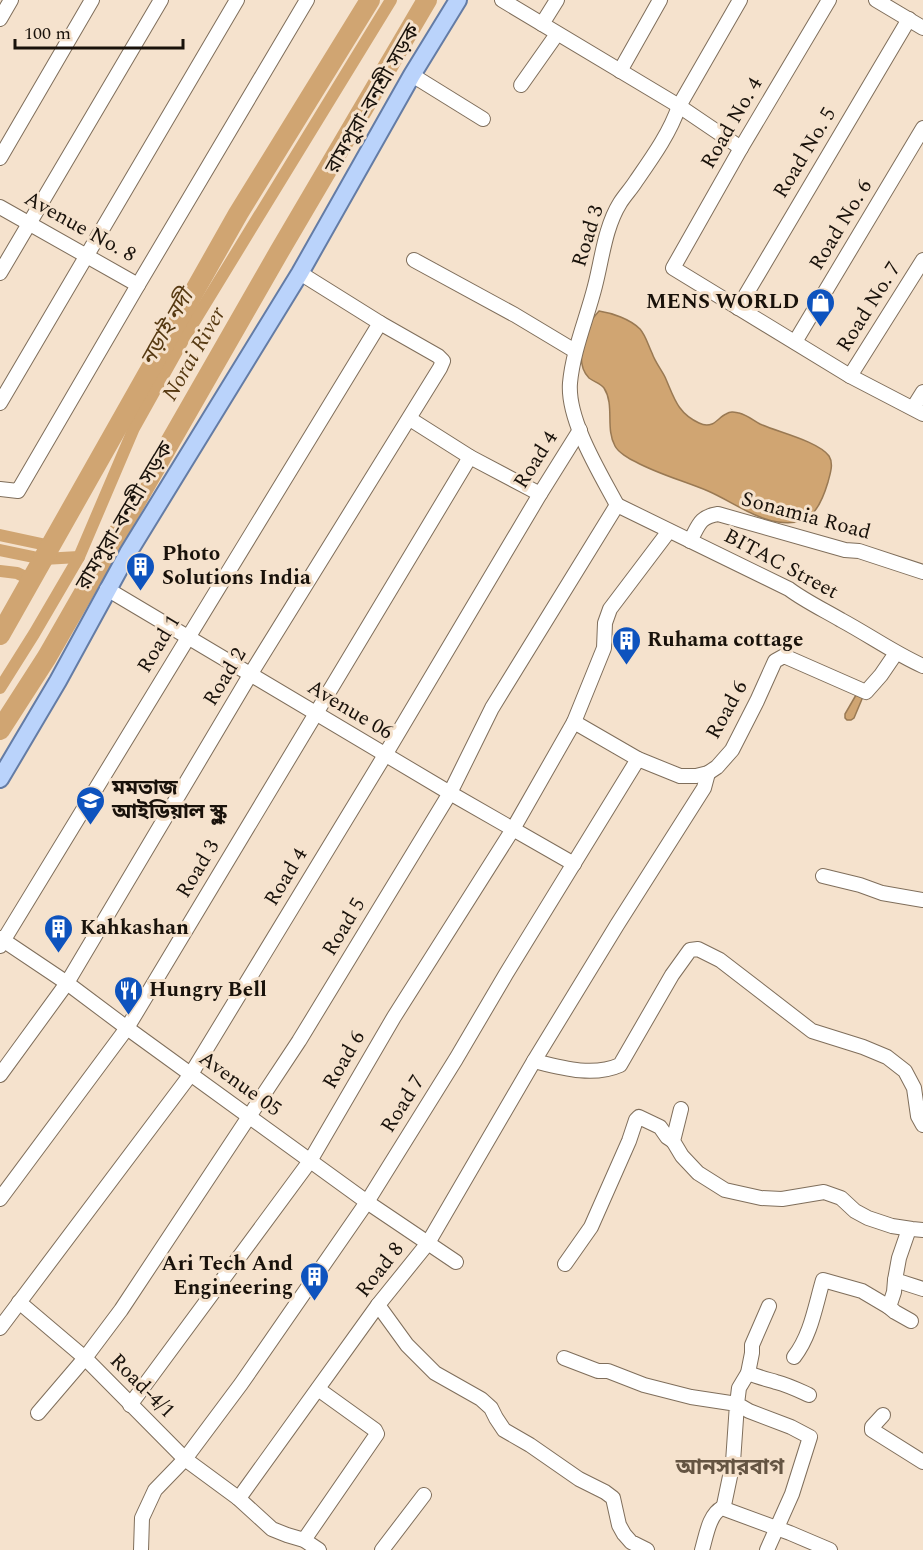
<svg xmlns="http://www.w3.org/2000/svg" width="923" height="1550" font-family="Spectral,'Noto Sans Bengali',serif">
<rect width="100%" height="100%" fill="#f5e2cd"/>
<g fill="#d0a572" stroke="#997953" stroke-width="1.5">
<path d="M599 311C612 313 630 319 640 329 646 336 648 345 652 353 655 362 661 369 665 377 674 397 677 413 699 423 703 425 707 426 712 424 717 422 721 416 726 414 731 411 734 412 739 413 747 415 753 420 760 424 777 432 818 441 829 456 834 464 830 474 828 482 820 509 810 527 778 522 753 518 731 501 708 491 684 481 658 474 636 462 629 459 618 452 615 446 605 428 615 405 604 388 600 383 594 382 589 378 573 362 585 325 599 311Z"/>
<polygon points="856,695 863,697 862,699 854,718 851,720 847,720 845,718 845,714"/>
</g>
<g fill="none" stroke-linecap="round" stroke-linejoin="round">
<g stroke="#d0a572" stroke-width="12">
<polyline points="0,535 51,546 32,580 17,573 0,571"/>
<polyline points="0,550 43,559 79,557"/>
<polyline points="0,688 34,634 79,557 134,428 186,335 391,0"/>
</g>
<g stroke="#d0a572" stroke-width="20">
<polyline points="0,635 238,214 370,0"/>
<polyline points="0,730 47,657 279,252 427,0"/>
</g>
<defs>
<g id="minor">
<polyline points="502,0 679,106 741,148"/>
<polyline points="829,0 741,148 673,268 850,376 923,414"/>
<polyline points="876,0 923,28"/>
<polyline points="0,19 11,0"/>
<polyline points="542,24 557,0"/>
<polyline points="620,71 660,0"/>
<polyline points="412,75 483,119"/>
<polyline points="521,85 557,34"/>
<polyline points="0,158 92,0"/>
<polyline points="0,207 138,285"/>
<polyline points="414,260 515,315 575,351"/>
<polyline points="0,273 161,0"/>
<polyline points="738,308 909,19"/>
<polyline points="795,342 923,128"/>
<polyline points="850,376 923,260"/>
<polyline points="0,403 237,0"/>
<polyline points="913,408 923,392"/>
<polyline points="410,419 470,457 540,494"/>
<polyline points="0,489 18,491 138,285 307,0"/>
<path d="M617 505C600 473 567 420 570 383 573 350 587 318 595 286 602 259 605 227 620 203 625 195 631 189 636 181 652 158 670 133 679 106L740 0"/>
<path d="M617 505 789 589C805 601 824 610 841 620 869 635 894 653 923 666"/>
<path d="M690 541C699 525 699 517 718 514L845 550 859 551 923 572"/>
<polyline points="107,589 450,793 574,864"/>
<polyline points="574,722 604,648 605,623 610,609 669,531"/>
<polyline points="823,876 860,885 882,893 923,900"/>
<polyline points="0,938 67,983 127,1028 367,1202 456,1262"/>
<polyline points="0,946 380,323 300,273"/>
<path d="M534 1061C562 1068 593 1077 620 1065L672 975 690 950 698 949 720 960 812 1031 863 1047 887 1057 905 1071 914 1088 918 1116 923 1125"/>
<polyline points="0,1075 67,983 250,675 440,368 443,361 438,356 380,323"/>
<polyline points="681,1109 673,1141 682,1156 698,1173 725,1190 761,1198 782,1199 824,1192 841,1198 855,1211 868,1218 892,1226 912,1229 923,1230"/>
<polyline points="0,1199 127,1028 470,457"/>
<polyline points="909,1229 899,1258 895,1280 923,1289"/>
<polyline points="565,1264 591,1227 629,1141 636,1120 639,1117 660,1127 667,1137 673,1141"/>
<polyline points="895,1280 894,1292 889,1307 895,1312 911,1321"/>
<polyline points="19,1302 85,1358 185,1459 238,1498 242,1494 378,1305 428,1243 534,1061 617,925 704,788 708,773"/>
<polyline points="378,1305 407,1345 435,1373 481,1399 491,1408 496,1418 504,1430 530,1445 579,1479 605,1492 613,1498 619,1525 624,1534 631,1542 647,1550"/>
<polyline points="0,1328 191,1074 385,755 540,494 580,430"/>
<path d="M794 1357C811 1335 815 1307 823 1280L862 1291 889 1307"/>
<polyline points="564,1358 598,1371 608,1371 644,1385 691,1397 737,1404 733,1462 724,1505 722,1508"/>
<path d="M748 1373C758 1377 766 1379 776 1382 788 1385 798 1390 809 1395"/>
<polyline points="130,1405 310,1161 394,1017 513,829 574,722 638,759 680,776 696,776 708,773 717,767 732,750 757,701 775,661 784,656 866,692 881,675 896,653"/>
<polyline points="38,1413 85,1358 121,1310 299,1041 450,793 492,708 617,505"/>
<polyline points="883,1415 872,1427 872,1430 923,1462"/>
<polyline points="238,1498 272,1529 287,1535 304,1540 319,1550"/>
<polyline points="304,1540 377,1434 375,1430 318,1389"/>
<polyline points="141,1550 142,1518 155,1490 185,1459 241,1384 367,1202 456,1059 506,974 638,759"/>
<polyline points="382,1550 424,1495"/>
<path d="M702 1550C706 1537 709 1514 722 1508L790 1533 830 1550"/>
<polyline points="767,1550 792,1494 810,1437 791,1427 749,1411 737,1404 739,1388 748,1373 752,1353 752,1345 769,1306"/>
</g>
<polyline id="major" points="0,779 58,681 128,553 300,273 412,75 458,0"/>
</defs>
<use href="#minor" stroke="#7f6e5b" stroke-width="16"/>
<use href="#major" stroke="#647ca5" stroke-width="20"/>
<use href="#minor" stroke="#fff" stroke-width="14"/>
<use href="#major" stroke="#bad3fb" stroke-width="16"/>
</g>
<defs>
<symbol id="shop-pin" viewBox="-11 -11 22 30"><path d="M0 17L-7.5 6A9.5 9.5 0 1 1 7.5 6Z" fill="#0e53be" stroke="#f5e2cd"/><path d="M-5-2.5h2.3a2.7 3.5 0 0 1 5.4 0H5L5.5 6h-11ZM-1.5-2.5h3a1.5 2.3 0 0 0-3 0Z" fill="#fff"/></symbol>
<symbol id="building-pin" viewBox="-11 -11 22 30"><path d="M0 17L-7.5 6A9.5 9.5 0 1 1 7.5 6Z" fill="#0e53be" stroke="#f5e2cd"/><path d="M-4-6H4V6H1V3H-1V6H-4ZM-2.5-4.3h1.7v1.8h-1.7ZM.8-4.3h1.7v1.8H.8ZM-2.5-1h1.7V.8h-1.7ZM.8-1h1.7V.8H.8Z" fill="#fff"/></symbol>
<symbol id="school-pin" viewBox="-11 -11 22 30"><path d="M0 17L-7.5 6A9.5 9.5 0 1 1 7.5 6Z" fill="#0e53be" stroke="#f5e2cd"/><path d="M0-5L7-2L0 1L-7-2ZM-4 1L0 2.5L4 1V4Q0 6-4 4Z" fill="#fff"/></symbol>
<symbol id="restaurant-pin" viewBox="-11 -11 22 30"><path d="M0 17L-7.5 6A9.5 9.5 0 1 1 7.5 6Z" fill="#0e53be" stroke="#f5e2cd"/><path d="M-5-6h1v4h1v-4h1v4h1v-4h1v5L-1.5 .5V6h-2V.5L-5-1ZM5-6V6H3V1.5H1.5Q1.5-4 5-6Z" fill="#fff"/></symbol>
</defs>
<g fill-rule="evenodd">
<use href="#shop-pin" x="804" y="286" width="33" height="45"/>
<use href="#building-pin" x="124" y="550" width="33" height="45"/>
<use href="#building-pin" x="610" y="624" width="33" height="45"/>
<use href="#school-pin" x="74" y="784" width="33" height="45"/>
<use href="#building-pin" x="42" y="912" width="33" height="45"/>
<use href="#restaurant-pin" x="112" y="974" width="33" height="45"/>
<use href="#building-pin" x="298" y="1260" width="33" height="45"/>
</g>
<g text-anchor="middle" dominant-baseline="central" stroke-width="6" stroke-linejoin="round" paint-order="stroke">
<g font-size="21" fill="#19120b" stroke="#f5e2cd">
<text transform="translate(373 99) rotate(-60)">রামপুরা-বনশ্রী সড়ক</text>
<text transform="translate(732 123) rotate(-60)">Road No. 4</text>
<text transform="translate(805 153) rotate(-59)">Road No. 5</text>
<text transform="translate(841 225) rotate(-59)">Road No. 6</text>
<text transform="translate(80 227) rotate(29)">Avenue No. 8</text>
<text transform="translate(588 236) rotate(-73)">Road 3</text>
<text transform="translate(869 307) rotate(-58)">Road No. 7</text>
<text transform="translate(536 460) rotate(-58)">Road 4</text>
<text transform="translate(125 516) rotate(-59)">রামপুরা-বনশ্রী সড়ক</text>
<text transform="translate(806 516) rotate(15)">Sonamia Road</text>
<text transform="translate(781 564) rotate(28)">BITAC Street</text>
<text transform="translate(159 644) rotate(-59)">Road 1</text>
<text transform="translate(225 677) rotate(-59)">Road 2</text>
<text transform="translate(350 710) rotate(31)">Avenue 06</text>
<text transform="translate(727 710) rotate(-61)">Road 6</text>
<text transform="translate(198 869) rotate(-59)">Road 3</text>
<text transform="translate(286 877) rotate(-59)">Road 4</text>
<text transform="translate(344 927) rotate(-59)">Road 5</text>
<text transform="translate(344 1060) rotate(-60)">Road 6</text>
<text transform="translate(240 1084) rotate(36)">Avenue 05</text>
<text transform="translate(403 1104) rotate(-58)">Road 7</text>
<text transform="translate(380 1270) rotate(-52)">Road 8</text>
<text transform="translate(142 1386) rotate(45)">Road-4/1</text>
</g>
<g font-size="21" font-weight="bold" fill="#19120b" stroke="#f5e2cd" text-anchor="start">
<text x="799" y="302" text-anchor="end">MENS WORLD</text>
<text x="162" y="554">Photo<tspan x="162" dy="24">Solutions India</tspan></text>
<text x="647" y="640">Ruhama cottage</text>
<text x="112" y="788">মমতাজ<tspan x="112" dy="24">আইডিয়াল স্কুল</tspan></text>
<text x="80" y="928">Kahkashan</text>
<text x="149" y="990">Hungry Bell</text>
<text x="293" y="1264" text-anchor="end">Ari Tech And<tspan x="293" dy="24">Engineering</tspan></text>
</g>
<g font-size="22" font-style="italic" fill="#563911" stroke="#f5e2cd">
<text transform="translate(167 328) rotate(-60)">নড়াই নদী</text>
<text transform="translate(194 354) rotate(-60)">Norai River</text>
</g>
<g font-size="22" font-weight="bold" fill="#645442" stroke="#f5e2cd">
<text x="730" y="1467">আনসারবাগ</text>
</g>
</g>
<path d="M15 39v9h168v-9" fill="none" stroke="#19120b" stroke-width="3"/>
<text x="24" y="39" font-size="18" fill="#19120b" stroke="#f5e2cd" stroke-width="4.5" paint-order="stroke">100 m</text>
</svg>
